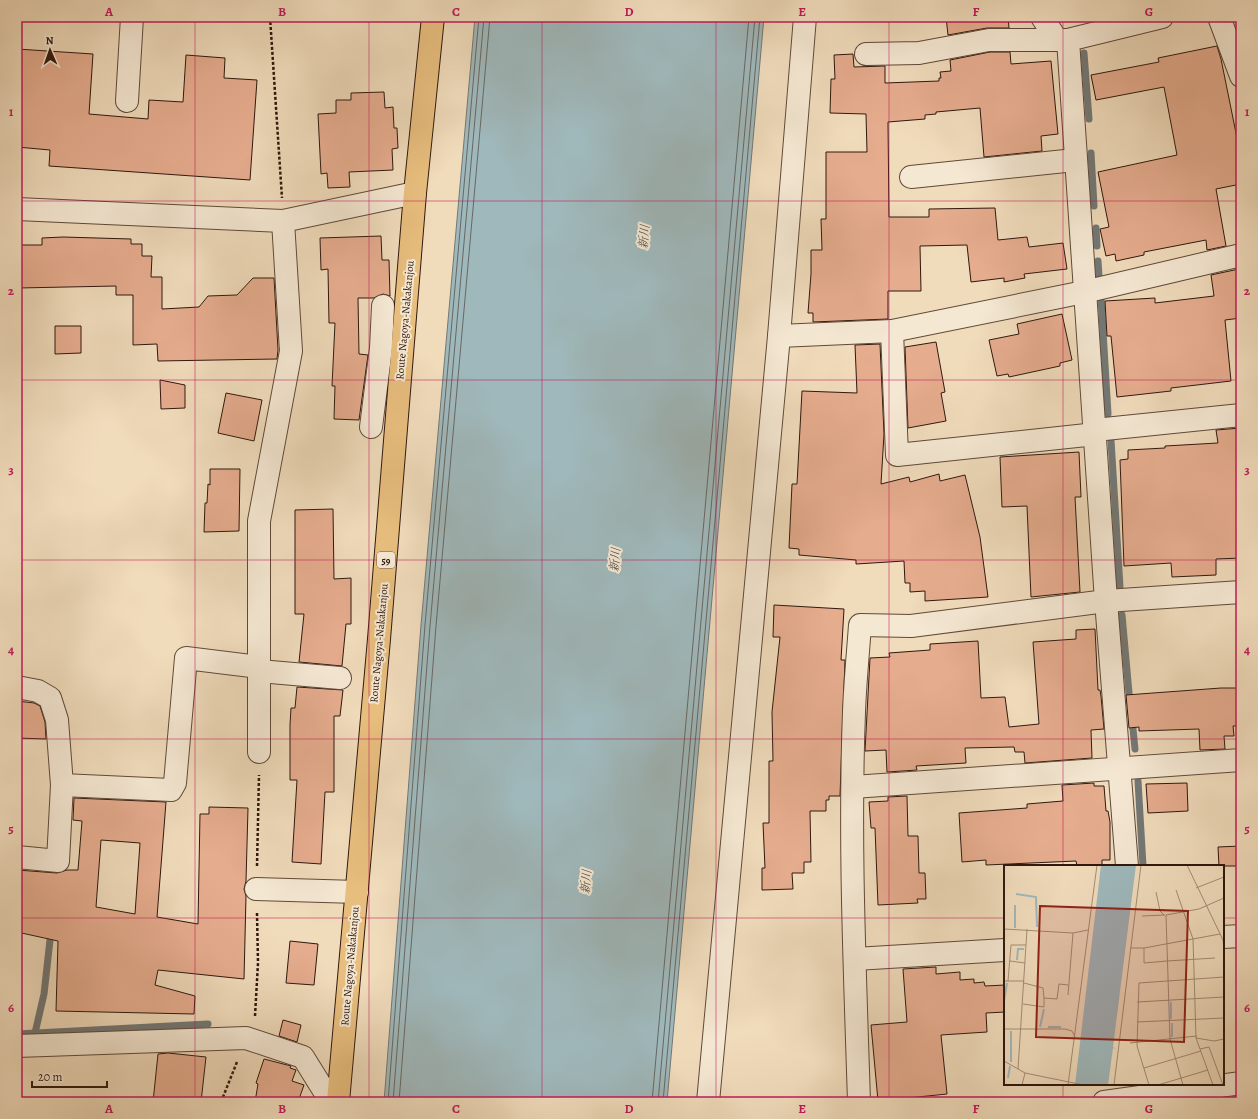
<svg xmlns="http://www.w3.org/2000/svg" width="1258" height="1119" font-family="Alegreya,'Noto Serif JP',serif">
<rect width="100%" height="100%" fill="#f0dbbb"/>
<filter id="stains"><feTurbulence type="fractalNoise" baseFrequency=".005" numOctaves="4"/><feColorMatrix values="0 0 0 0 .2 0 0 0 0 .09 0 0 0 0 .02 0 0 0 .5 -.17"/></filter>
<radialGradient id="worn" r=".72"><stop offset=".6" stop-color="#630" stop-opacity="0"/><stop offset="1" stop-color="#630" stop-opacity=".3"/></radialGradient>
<g fill="#9fb8bb" stroke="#727876">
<polygon points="475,17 764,17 667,1102 384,1102 421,625"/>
<polygon points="1241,1096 1241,1102 1196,1102"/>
</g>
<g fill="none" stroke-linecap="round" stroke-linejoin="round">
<g stroke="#676864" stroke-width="1">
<polyline points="388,1102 425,625 479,17"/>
<polyline points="393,1102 430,626 484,17"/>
<polyline points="399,1102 436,626 490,17"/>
<polyline points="652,1102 749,17"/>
<polyline points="658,1102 755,17"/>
<polyline points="663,1102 760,17"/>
</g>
<g stroke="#727876" stroke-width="7">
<polyline points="1084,53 1089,119"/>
<polyline points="1091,153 1094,206"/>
<polyline points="1096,228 1097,246"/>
<polyline points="1098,261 1099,276"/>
<polyline points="1101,298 1108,414"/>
<polyline points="1111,440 1120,587"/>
<polyline points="1122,615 1130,704"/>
<polyline points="1132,719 1135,749"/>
<polyline points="1138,781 1143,866"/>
<polyline points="35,1033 44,994 51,931"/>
<polyline points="17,1034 208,1024"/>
</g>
</g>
<g fill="#e5ac8e" stroke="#2f180e" fill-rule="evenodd">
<polygon points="946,17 1008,17 1009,28 987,28 948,35"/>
<polygon points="1217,46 1221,59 1238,143 1241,142 1241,184 1216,189 1226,246 1207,250 1206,240 1144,252 1144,255 1116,261 1115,254 1106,256 1100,229 1109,227 1098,172 1177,155 1164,87 1096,100 1091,75 1159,62 1158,58"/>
<polygon points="17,49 93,54 89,114 148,119 149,100 183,102 186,55 225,58 224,78 257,80 250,180 49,166 50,150 17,147"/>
<polygon points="990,52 1010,52 1011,64 1051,61 1058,134 1041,136 1042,151 984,157 980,108 936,112 936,114 925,115 925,119 888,122 889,217 929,217 929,209 995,208 998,240 1027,237 1029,247 1063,243 1067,269 1024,274 1025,278 1004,282 1004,278 971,282 967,245 920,246 921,291 888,291 888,319 813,322 813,313 808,313 811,274 811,250 822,250 821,219 826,219 826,152 867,152 866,114 830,113 831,79 835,79 834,55 853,54 854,67 885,66 885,83 939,81 939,78 941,78 940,72 951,71 950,60"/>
<polygon points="384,92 385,108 393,107 394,128 397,128 398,148 392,149 393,170 349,172 350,187 328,188 327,173 321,174 318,114 336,113 336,100 351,100 351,93"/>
<polygon points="381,236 382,260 389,260 390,296 383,294 374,298 358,298 359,354 368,355 359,420 334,419 335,386 332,386 335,323 329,323 328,269 321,270 320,238"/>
<polygon points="63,237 131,239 131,244 142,244 142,256 152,256 151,277 162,277 162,309 199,307 208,296 237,295 253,278 274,278 278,350 277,359 158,361 157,344 133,345 133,295 116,295 116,286 18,288 17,245 42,245 42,238"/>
<polygon points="1239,269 1241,286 1241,318 1225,320 1231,381 1171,388 1171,391 1117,397 1111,336 1107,336 1105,301 1155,298 1155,303 1214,296 1211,275"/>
<polygon points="1062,314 1072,360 1060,363 1060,366 1009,377 1008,374 997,376 989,340 1019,334 1017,324"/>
<polygon points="55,326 81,326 81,353 55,354"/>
<polygon points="936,342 945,392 941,393 946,421 908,428 905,347"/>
<polygon points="880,344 884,434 881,484 909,477 910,482 939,474 940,481 965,475 980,537 988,597 925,601 925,591 910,592 910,583 905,583 904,561 856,564 856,560 799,555 799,549 789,548 792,484 797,484 802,391 857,393 855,345"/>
<polygon points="160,380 185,385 185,408 161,409"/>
<polygon points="226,393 262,400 254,441 218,433"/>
<polygon points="1241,428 1241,558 1216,559 1216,575 1172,577 1171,563 1124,566 1120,460 1128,459 1128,450 1165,448 1165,446 1218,443 1216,430"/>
<polygon points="1079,452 1081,497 1075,497 1080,592 1031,597 1027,506 1002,507 1000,457"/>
<polygon points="210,469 240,469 239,531 204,532 205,503 207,503 208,484 210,485"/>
<polygon points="333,509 334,579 351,578 351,624 346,624 342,666 299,662 304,614 295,614 295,510"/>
<polygon points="774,605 844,609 841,660 845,660 840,796 829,796 829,800 826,800 826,811 810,811 811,862 804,862 804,873 792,873 793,889 762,890 762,868 765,868 763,823 769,823 769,761 773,761 772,712 780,637 773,637"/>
<polygon points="1095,629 1098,690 1100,690 1101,696 1104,729 1091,730 1092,758 1025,763 1024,752 1015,752 1014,747 965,748 966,763 916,766 917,770 887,772 886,750 865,751 870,658 890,657 889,653 930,650 930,644 978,641 981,698 1005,697 1009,727 1039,724 1033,642 1076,639 1076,630"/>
<polygon points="297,687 343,690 340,716 334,716 334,792 325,792 321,864 292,862 297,780 290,780 290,725 291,708 295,708"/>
<polygon points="1221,688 1241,688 1241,726 1233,726 1234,736 1224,736 1225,749 1200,750 1199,729 1139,731 1139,727 1129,728 1126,695"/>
<polygon points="17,701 34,703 40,706 45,722 46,739 17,738"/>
<polygon points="1094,783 1094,786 1104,786 1106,811 1108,811 1110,822 1110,860 1102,860 1102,866 1077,866 1076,861 986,865 986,860 962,862 959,813 1027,808 1027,804 1063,801 1062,785"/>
<polygon points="1187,783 1188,811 1148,813 1146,784"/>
<polygon points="907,796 908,836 918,836 919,873 925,873 926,899 917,899 918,903 878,905 875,828 871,828 869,802 888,801 888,797"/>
<path d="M74 798 166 802 157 917 198 924 200 814H209V807L248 808 246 881 244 889 246 896 244 979 158 970 155 985 195 996 194 1014 56 1011 58 941 17 932V870L57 873 67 870H78L82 821 73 820ZM101 840 140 843 135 914 96 907Z"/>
<polygon points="1241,846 1241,866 1219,866 1218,847"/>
<polygon points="290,941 318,944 314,985 286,983"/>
<polygon points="936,967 936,974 960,972 960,980 974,979 974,983 984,982 985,986 1005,985 1005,1012 986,1013 987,1032 941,1035 947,1094 878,1101 871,1025 907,1022 903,969"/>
<polygon points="283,1020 301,1025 297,1042 279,1036"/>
<polygon points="168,1053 206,1057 201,1102 153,1102 158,1054"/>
<polygon points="264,1059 291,1066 290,1068 296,1070 292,1081 304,1085 298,1102 255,1102 258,1084 256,1083"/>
</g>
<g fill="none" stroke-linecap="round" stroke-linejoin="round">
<defs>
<g id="minor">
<polyline points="1042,17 1057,40"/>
<polyline points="1219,17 1241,76"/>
<polyline points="866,54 919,53 989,40 1068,40"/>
<polyline points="127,101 132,17"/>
<polyline points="911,177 1075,160"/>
<polyline points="17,209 283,221 415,193"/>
<polyline points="892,331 897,455 1096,434"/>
<polyline points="779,336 892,331 1084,292 1241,255"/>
<polyline points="371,427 381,348 383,306"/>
<polyline points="1095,430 1241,415"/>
<polyline points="259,671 340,678"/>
<polyline points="17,687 38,691 50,698 57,720 62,785 171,790 175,783 186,658 259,667"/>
<polyline points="259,752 259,521 291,351 283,221"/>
<polyline points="853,787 1241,760"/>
<polyline points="17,857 58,861 62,785"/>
<polyline points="1127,866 1106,601 1068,40 1162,17"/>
<polyline points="256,889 357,892"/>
<polyline points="1223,937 1241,936"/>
<polyline points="855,959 1005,950"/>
<polyline points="17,1046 246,1038 303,1057 331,1102"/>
<polyline points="708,1102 779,336 805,17"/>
<path d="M859 1102C855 972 849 842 854 712 855 683 858 654 860 625L911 626 1106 601 1241 592"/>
<polyline points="1104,1102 1241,1083"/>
</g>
<polyline id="major" points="338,1102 379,639 415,193 433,17"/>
</defs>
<use href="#minor" stroke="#5f4939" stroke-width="24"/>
<use href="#major" stroke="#2f180e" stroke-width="24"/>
<g stroke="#2f180e" stroke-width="2.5" stroke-dasharray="3 2" stroke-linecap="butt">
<polyline points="270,17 282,198"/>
<polyline points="257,866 259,775"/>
<polyline points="255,1016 258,963 257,913"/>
<polyline points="221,1102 237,1062"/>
</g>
<use href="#minor" stroke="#f5e8d3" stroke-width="22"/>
<use href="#major" stroke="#e8be7e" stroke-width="22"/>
</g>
<path fill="none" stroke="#c2185b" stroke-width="1" stroke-opacity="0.55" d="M195 17V1102M369 17V1102M542 17V1102M716 17V1102M889 17V1102M1063 17V866M17 201H1241M17 380H1241M17 560H1241M17 739H1241M17 918H1005M1223 918H1241M1063 1084V1102"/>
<g text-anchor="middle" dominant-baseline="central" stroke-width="4" stroke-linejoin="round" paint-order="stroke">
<rect fill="#f5e8d3" stroke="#6a5649" stroke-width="1" x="377" y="552" width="18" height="16" rx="3"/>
<g font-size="10" font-weight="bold" fill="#2f180e">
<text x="386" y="560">59</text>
</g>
<g font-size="11" fill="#2f180e" stroke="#f5e8d3">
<text transform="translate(405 320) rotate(-85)">Route Nagoya-Nakakanjou</text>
<text transform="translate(379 643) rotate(-85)">Route Nagoya-Nakakanjou</text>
<text transform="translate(350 966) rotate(-85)">Route Nagoya-Nakakanjou</text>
</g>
<g font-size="12" font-style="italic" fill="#56504b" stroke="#f5e8d3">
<text transform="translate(644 237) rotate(-85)">新川</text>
<text transform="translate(615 560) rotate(-85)">新川</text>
<text transform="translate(586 882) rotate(-85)">新川</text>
</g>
</g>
<g transform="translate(1004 865)">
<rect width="220" height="220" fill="#f0dbbb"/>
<path d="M97 0H132L109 182 112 184 109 183 104 220H71Z" fill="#9fb8bb"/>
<path fill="none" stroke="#9fb8bb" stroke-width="2" d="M12 29 32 32 33 62M11 40V63M13 95 14 84H20M0 136 3 118M167 137V154M168 158V172M36 162 40 144M44 162H57M7 197V166M4 213 6 201"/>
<path fill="none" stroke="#a38d76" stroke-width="1" d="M183 0 219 75 220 84M192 23 220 12M172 25 189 74 192 173 209 220M152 27 156 46 160 50M138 51 161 50M0 64 69 68 84 65M127 83H140L216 69M140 83V98L163 96M6 96 21 98M163 96 211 93M0 116H20M4 116 7 80H22M20 118 39 123 40 133 53 134 55 119 64 120M64 130 69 68M133 137 220 132M19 139 40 142V133M133 157 220 153M0 164H61L68 166 71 172M192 173 210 176 220 174M126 178 193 171M196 184 205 182 219 220M0 196 21 208 65 217M140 203 197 186M14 204 23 64M65 217 80 220M18 220 21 208M64 220 93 0M110 220 137 0M145 220 133 181 135 118 220 112M154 220 204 205M179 220 166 174 162 50 195 44 220 33"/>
<path fill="#8f2418" fill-opacity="0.15" stroke="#8f2418" stroke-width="2" d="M36 41 184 46 180 177 32 172Z"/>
<rect width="220" height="220" fill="none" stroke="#2f180e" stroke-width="2"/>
</g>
<rect width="1258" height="1119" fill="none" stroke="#f0dbbb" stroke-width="44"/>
<g transform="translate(50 50) rotate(358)" stroke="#f5e8d3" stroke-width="3" paint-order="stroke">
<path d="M0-3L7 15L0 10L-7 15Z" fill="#2f180e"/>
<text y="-6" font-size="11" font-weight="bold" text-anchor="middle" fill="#2f180e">N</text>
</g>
<path d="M32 1081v6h75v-6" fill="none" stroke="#2f180e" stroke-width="2"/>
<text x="38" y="1081" font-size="12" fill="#2f180e" stroke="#f5e8d3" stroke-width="3" paint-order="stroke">20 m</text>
<rect x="22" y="22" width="1214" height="1075" fill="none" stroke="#c2185b" stroke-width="1.5"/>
<g font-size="13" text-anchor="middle" font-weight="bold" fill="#c2185b">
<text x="109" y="16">A</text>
<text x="282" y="16">B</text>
<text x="456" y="16">C</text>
<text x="629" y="16">D</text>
<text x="802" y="16">E</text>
<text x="976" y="16">F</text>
<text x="1149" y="16">G</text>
<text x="11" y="116">1</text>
<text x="1247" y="116">1</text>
<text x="11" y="295">2</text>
<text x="1247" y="295">2</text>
<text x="11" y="474">3</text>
<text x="1247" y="474">3</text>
<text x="11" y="654">4</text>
<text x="1247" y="654">4</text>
<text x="11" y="833">5</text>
<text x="1247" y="833">5</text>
<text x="11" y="1012">6</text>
<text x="1247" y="1012">6</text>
<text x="109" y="1113">A</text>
<text x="282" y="1113">B</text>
<text x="456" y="1113">C</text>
<text x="629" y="1113">D</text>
<text x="802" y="1113">E</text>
<text x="976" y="1113">F</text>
<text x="1149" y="1113">G</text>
</g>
<rect width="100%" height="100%" filter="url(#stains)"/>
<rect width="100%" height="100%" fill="url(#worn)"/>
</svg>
